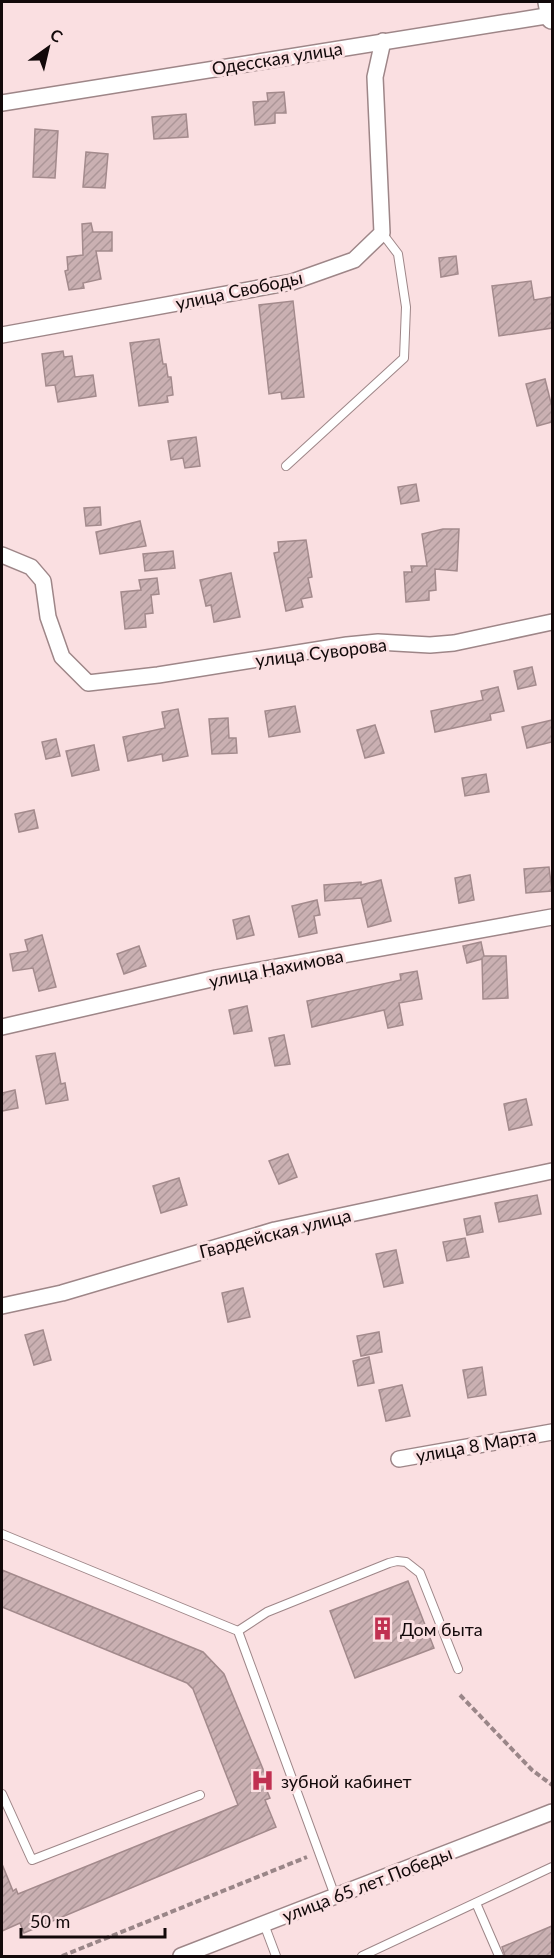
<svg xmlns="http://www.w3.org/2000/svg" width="554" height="1958" font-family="Lato,sans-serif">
<defs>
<pattern id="building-hatch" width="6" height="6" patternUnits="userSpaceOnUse" patternTransform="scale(1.5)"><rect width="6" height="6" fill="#cab0b2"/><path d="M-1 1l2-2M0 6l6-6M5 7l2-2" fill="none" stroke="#ac9698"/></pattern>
</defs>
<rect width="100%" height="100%" fill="#fadfe1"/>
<g fill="url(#building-hatch)" stroke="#a38a8c" stroke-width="1.5">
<polygon points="284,92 286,113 275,113 275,123 255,125 253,102 268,101 267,93"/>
<polygon points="186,114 188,137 154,139 152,117"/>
<polygon points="35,129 58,131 55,178 33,177"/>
<polygon points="86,152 108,154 105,188 83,187"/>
<polygon points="91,223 93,232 112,232 112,251 96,251 101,279 83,283 84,288 69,290 65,271 68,270 67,257 83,255 82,224"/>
<polygon points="456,256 458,274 441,277 439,258"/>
<polygon points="531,281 534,300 552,297 552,328 499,336 492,286"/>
<polygon points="293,301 304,397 282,399 281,392 269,394 259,305"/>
<polygon points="159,339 163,364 166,364 168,377 171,377 173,395 167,396 168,402 139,406 130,343"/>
<polygon points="63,351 64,357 72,356 75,377 93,375 96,396 58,402 55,385 46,386 42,354"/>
<polygon points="545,379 552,407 552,422 537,426 526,384"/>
<polygon points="196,437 200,466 185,468 183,458 171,460 168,441"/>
<polygon points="416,484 419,501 401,504 398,487"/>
<polygon points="100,507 101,525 86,526 84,508"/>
<polygon points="140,521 146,546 100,554 96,532"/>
<polygon points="443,529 459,529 457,571 435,569 436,590 429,591 429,600 406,602 404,572 412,572 411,566 427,566 422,534"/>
<polygon points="306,540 312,577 308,578 312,597 301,599 303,607 286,611 274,553 279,552 278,542"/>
<polygon points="173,551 175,568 145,571 143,554"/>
<polygon points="231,573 240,617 214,622 211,605 206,606 200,580"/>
<polygon points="157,578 159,594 151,595 153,613 145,614 146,627 125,629 121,592 141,590 139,580"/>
<polygon points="532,667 536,685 518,689 514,671"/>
<polygon points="498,687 504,711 490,714 491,720 435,732 431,711 483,700 481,691"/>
<polygon points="295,706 300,732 269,737 265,711"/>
<polygon points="178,709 188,756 163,761 162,754 128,761 123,737 165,728 162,712"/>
<polygon points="228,718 229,738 236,738 237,753 212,754 209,719"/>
<polygon points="552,720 552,742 527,748 522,727"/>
<polygon points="375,725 384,753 365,758 357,730"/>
<polygon points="56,739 60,756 46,759 42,742"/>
<polygon points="94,745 99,770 72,776 66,751"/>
<polygon points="486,774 489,792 465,796 462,778"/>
<polygon points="34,810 38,828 19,832 15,814"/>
<polygon points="549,867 552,891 526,893 524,869"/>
<polygon points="470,875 474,900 459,903 455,878"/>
<polygon points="381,880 391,921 368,927 361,898 325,901 324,885 361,882 361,885"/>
<polygon points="317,900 320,915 314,916 317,933 299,937 292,906"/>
<polygon points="249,916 254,935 237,939 233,920"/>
<polygon points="42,935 56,987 39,991 33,968 13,971 10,954 28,951 25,940"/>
<polygon points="481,942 484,956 506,956 508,998 483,999 482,959 467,963 463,946"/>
<polygon points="139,946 146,966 124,974 117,954"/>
<polygon points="417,971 422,999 399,1003 403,1025 388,1028 384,1010 312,1027 307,1001 401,980 400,974"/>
<polygon points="247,1006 252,1031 234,1034 229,1010"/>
<polygon points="284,1035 290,1064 275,1066 269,1038"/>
<polygon points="55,1053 61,1084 65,1083 68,1100 46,1104 36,1056"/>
<polygon points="15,1090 18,1108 2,1111 2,1093"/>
<polygon points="526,1099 532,1125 509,1130 504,1104"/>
<polygon points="288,1154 297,1177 279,1184 269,1161"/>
<polygon points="179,1178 187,1205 161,1213 153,1186"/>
<polygon points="537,1195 541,1214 499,1222 495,1203"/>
<polygon points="480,1216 483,1232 467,1235 464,1219"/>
<polygon points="465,1238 469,1257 447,1261 443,1242"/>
<polygon points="396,1250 403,1283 384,1287 376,1254"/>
<polygon points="243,1288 250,1317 228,1322 222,1293"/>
<polygon points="43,1330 51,1360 34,1365 25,1335"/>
<polygon points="379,1332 382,1352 361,1356 357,1336"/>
<polygon points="369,1357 374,1383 358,1386 353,1361"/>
<polygon points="482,1367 486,1395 468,1398 463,1370"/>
<polygon points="402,1385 410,1416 386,1421 379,1390"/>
<polygon points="2,1570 203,1652 224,1674 267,1779 263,1781 270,1798 265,1800 276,1827 24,1933 20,1923 2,1931 2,1864 13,1891 16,1889 18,1894 238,1805 193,1689 187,1683 2,1607"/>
<polygon points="408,1581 434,1648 355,1678 330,1611"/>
<polygon points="552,1926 552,1956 505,1956 502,1947"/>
</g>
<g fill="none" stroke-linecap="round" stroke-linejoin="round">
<defs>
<g id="service">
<polyline points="286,466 404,358 406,307 398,254 382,233"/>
<polyline points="2,1534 238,1631 335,1896"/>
<polyline points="238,1631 267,1612 389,1563 397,1561 406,1562 420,1573 458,1669"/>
<polyline points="2,1794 32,1860 200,1795"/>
<polyline points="476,1903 499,1956"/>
<polyline points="264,1924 276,1956"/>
<polyline points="362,1956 552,1867"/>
</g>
<g id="minor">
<polyline points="2,103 552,15"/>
<polyline points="2,335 292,282 354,260 382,233 375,77 383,41"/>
<polyline points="2,555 31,567 43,581 48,617 62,657 88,683 158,675 347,645 378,642 430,645 454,643 552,622"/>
<polyline points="2,1027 216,978 552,917"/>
<polyline points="2,1306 62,1293 275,1230 552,1171"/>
<polyline points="399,1459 552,1432"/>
<polyline points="181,1956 552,1812"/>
</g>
<polyline id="secondary" points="549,2 552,18"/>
</defs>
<use href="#service" stroke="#9e8688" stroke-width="10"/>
<use href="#minor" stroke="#9e8688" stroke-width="18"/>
<use href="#secondary" stroke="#9e8688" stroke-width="24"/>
<g stroke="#9a8688" stroke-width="4" stroke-dasharray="6 3" stroke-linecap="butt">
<polyline points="460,1695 532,1770 552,1785"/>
<polyline points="62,1956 307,1857"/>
</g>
<use href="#service" stroke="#fff" stroke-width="8"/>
<use href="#minor" stroke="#fff" stroke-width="15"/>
<use href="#secondary" stroke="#fff" stroke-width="21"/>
</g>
<defs>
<symbol id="building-bare" viewBox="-9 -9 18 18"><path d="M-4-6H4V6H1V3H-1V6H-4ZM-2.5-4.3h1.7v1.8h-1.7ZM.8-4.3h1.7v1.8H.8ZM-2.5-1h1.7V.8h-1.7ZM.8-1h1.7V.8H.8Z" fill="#c03051" stroke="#fadfe1" stroke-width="2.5" paint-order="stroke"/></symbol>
<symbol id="hospital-bare" viewBox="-9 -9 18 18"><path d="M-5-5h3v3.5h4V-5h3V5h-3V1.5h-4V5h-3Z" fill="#c03051" stroke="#fadfe1" stroke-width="2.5" paint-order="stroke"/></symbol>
</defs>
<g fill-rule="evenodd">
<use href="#building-bare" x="366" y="1612" width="33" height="33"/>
<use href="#hospital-bare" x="246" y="1764" width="33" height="33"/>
</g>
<g text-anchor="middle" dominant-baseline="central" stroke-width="6" stroke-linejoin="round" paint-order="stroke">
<g font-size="18" fill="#12090a" stroke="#fadfe1">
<text transform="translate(277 58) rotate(-9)">Одесская улица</text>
<text transform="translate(239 290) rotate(-12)">улица Свободы</text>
<text transform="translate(321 652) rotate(-7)">улица Суворова</text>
<text transform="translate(276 968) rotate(-11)">улица Нахимова</text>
<text transform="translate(275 1233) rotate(-14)">Гвардейская улица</text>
<text transform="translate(476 1445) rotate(-10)">улица 8 Марта</text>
<text transform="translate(367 1884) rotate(-21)">улица 65 лет Победы</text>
</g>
<g font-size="18" fill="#12090a" stroke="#fadfe1" text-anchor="start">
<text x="400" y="1629">Дом быта</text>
<text x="281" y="1781">зубной кабинет</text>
</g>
</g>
<rect width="554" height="1958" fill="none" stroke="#12090a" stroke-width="6"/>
<g transform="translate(48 48) rotate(34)" stroke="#fadfe1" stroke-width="4.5" paint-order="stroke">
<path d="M0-4.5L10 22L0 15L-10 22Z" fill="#12090a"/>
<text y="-9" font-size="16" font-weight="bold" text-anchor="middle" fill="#12090a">С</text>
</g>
<path d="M21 1928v9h144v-9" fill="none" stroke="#12090a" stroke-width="3"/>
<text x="30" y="1928" font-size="18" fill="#12090a" stroke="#fadfe1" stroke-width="4.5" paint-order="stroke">50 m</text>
</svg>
